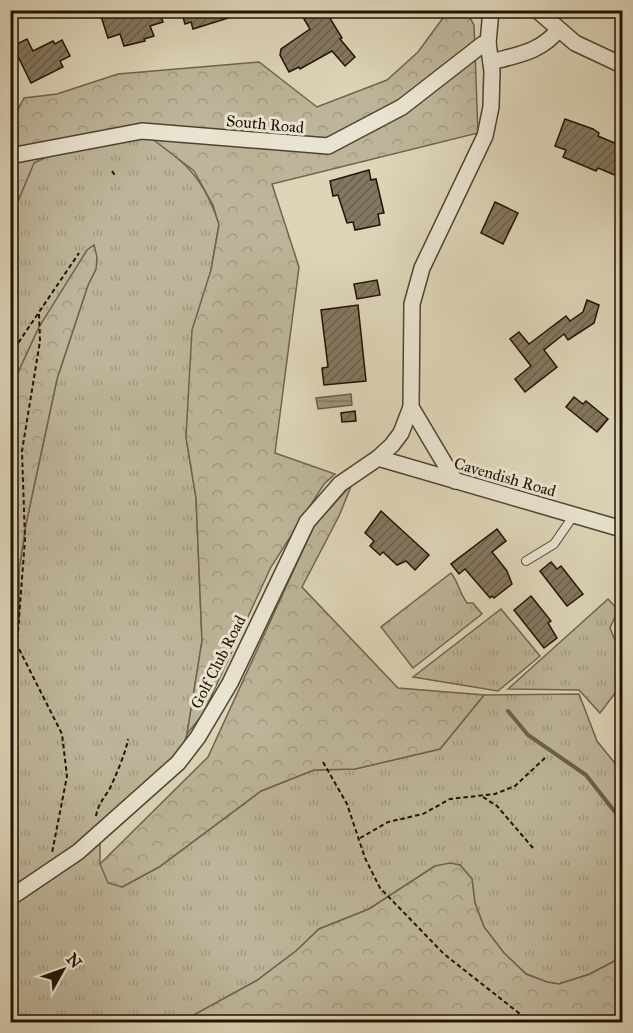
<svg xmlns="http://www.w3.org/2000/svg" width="633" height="1033" font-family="'IM FELL Great Primer',serif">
<defs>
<pattern id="grass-tufts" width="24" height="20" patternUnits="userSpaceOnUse" patternTransform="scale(1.5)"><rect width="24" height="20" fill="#bdb499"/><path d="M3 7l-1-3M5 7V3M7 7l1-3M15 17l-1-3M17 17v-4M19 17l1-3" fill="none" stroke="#a29a82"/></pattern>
<pattern id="forest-crowns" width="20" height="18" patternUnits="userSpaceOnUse" patternTransform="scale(1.5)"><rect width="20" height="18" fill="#bdb499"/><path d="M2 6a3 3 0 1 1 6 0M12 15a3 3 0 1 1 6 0" fill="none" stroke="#a29a82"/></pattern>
<pattern id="water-rules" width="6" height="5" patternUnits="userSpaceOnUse" patternTransform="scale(1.5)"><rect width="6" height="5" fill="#9d937a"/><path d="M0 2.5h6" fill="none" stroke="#807762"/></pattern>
<pattern id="building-hatch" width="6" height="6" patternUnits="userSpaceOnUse" patternTransform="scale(1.5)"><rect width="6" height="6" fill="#837761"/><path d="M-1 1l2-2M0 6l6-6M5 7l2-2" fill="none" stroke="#6b604e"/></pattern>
</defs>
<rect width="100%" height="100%" fill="#ddd5b8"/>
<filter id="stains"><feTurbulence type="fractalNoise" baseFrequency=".00333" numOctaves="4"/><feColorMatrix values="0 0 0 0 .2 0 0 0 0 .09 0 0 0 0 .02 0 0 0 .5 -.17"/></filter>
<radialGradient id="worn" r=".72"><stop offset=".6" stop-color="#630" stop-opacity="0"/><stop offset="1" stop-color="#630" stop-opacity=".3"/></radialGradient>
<g fill="url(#grass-tufts)" stroke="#70634e" stroke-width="1.5">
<path d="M142 131C184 162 202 173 219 224L189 396 186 437 196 498 202 641 187 734 178 763 100 839V864L122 887 159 867 261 791 314 770 355 769 440 749 484 695 579 694 597 741 622 772V957L590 974 559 984 547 982 526 974 504 953 484 927 475 903 472 879 460 865 435 866 369 909 319 929 296 951 256 981 181 1022H11L10 672 19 617V570L26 524 57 379 88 285 96 269 60 295 39 327 17 375 11 417V218L33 163 68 146Z"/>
<path d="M451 573C459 583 459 592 467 603H473L482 614 413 668 381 627Z"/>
<polygon points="608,599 618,610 610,628 614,638 622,645 622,684 600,713 579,690 508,689"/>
<polygon points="501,609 540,656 498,691 413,677"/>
</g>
<g fill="url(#forest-crowns)" stroke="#70634e" stroke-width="1.5">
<polygon points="448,11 466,11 474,25 478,133 272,184 299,267 275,453 335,474 324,484 271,567 203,714 187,734 202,641 196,498 186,437 192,330 211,270 219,225 213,205 194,171 142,131 68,146 34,163 11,218 11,123 24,98 57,94 118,74 259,62 317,107 387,80 418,52"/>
<polygon points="94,245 97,257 96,269 88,285 57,379 26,524 19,570 19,617 11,672 10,417 17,375 39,327 87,250"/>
<polygon points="352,484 339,516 302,587 398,688 484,695 440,749 355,769 314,770 261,791 159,867 122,887 108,883 100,864 208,757 314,526"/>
<polygon points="450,863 460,865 472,879 475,903 484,927 504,953 526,974 547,982 559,984 590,974 622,957 622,1022 181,1022 256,981 296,951 319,929 369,909 435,866"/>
</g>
<polygon fill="url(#water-rules)" stroke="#6c5f4a" stroke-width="1.5" points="351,394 352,405 318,409 316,398"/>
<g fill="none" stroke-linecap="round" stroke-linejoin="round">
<polyline stroke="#6c5f4a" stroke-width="4" points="508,711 528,735 586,775 622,821"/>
</g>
<g fill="url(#building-hatch)" stroke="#221203" stroke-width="1.5">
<polygon points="99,10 159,10 163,22 150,26 154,36 144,39 145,41 124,46 120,34 108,38"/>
<polygon points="181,10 243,10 244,13 193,29 191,22 185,24"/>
<polygon points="305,10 325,10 342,38 340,39 355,57 345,66 332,51 300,69 299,67 289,72 280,55 281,49 310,29 304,19"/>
<polygon points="27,39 33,51 53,41 55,44 62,40 70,56 60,61 63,67 31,83 13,46"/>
<polygon points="565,119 593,129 599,133 598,136 622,146 622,178 598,168 596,171 563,157 566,150 555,146"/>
<polygon points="369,170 371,180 376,179 384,213 378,214 380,225 355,230 353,222 347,223 338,195 333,196 330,181"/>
<polygon points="495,202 518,213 503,244 481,233"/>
<polygon points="377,280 380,295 357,299 354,284"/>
<polygon points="587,300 599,305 594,323 568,340 564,334 544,350 557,367 525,392 515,379 531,366 510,339 519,332 529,344 566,316 570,321 583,312"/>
<polygon points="358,305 366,381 324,385 322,368 328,367 321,310"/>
<polygon points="574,397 583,404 586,401 608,419 597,432 566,407"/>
<polygon points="355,411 356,421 342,422 341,413"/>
<polygon points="381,511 429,555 415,570 406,561 397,565 383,552 380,555 370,546 374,541 365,533"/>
<polygon points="497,529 506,541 492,552 507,571 512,584 494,598 492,596 490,598 465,569 459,574 451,564"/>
<polygon points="551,562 557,569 561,566 583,594 567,606 540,571"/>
<polygon points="531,596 551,621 548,623 557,638 544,648 514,610"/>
</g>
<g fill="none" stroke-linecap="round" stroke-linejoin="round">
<defs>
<polyline id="service" points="526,561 554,544 574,515"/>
<g id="minor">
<polyline points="537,10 575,43 622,65"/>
<path d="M491 62C517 55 541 52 558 30"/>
<polyline points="10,156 142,131 328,146 402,107 483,44 488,43"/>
<polyline points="378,458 622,529"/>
<polyline points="455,481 411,407 412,304 422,268 485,136 491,107 492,71 488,43 491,10"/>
<polyline points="10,898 78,852 178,763 198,737 230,683 307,522 340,484 378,458 392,445 401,433 411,407"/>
</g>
</defs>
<use href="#service" stroke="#514330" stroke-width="10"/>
<use href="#minor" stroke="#514330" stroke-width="18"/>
<g stroke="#221203" stroke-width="2" stroke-dasharray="4.5 3" stroke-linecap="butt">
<polyline points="112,171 116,177"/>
<polyline points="39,314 40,341 22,451 25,539 17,645 62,734 67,776 52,853"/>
<polyline points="10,355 79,253"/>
<polyline points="323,762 347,804 365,858 380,888 444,954 520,1014 534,1022"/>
<polyline points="483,797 497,806 533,848"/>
<path d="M96 816C98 805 103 799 109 790 115 778 126 752 128 739"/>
<polyline points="360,838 388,822 423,814 450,799 495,794 515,786 546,757"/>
</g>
<use href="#service" stroke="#e9e4d1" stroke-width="8"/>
<use href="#minor" stroke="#e9e4d1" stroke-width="15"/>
</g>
<g text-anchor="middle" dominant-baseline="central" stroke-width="6" stroke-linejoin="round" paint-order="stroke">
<g font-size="16" fill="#221203" stroke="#e9e4d1">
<text transform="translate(265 124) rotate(5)">South Road</text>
<text transform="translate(505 477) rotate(16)">Cavendish Road</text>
<text transform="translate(218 662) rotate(-63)">Golf Club Road</text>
</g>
</g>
<rect width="633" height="1033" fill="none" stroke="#ddd5b8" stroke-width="36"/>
<rect x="12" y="12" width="609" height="1009" fill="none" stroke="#221203" stroke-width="3"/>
<rect x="18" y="18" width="597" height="997" fill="none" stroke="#221203" stroke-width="1.5"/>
<g transform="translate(63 970) rotate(50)" stroke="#e9e4d1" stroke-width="4.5" paint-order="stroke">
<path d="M0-4.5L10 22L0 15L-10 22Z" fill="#221203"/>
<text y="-9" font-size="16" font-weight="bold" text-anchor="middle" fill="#221203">N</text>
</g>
<rect width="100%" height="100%" filter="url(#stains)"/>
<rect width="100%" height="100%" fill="url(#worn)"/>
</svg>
